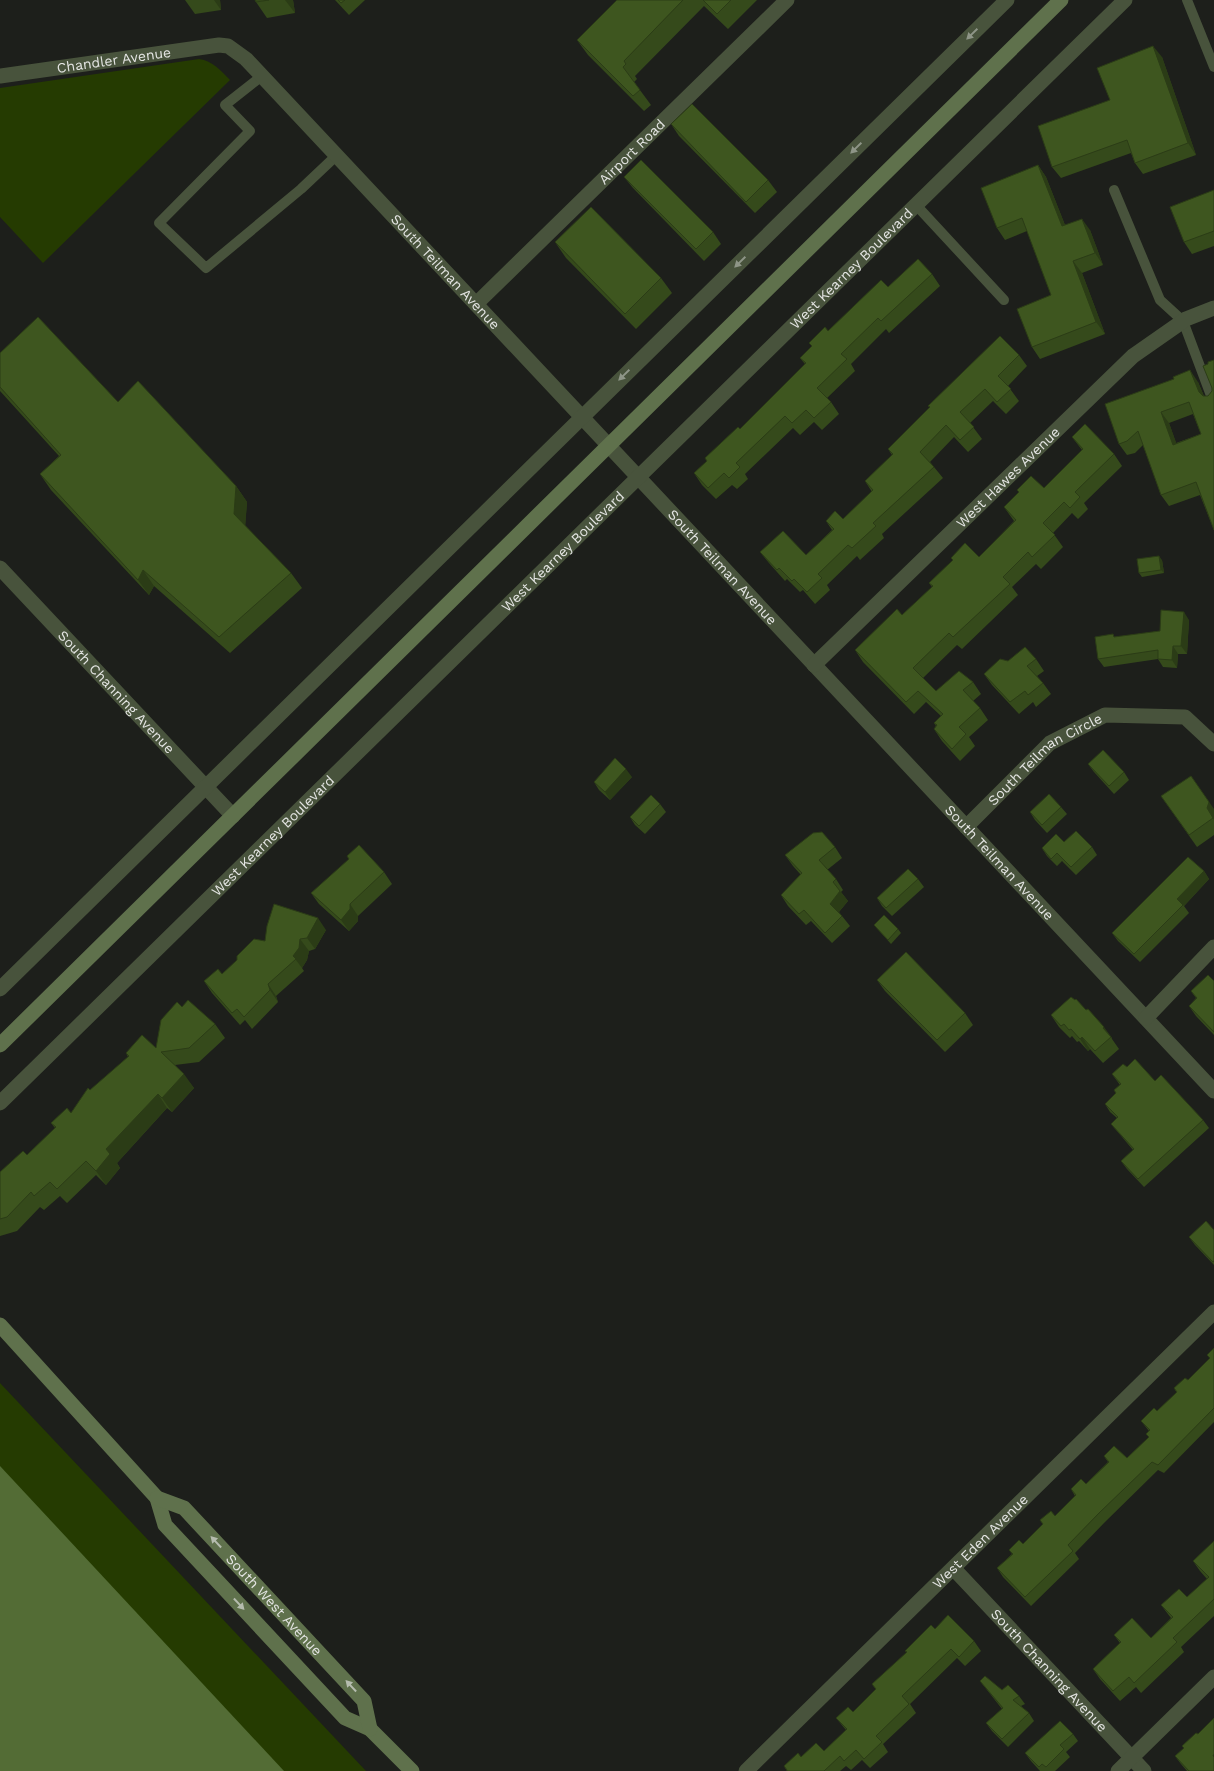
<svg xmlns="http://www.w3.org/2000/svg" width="1214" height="1771" font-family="'Work Sans',sans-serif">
<rect width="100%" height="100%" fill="#1d1f1b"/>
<g fill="#253b01">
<path d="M199 59C213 61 220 70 230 80L43 263 0 217V88Z"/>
<polygon points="0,1383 366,1771 0,1771"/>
</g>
<polygon fill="#536c35" points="0,1466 284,1771 0,1771"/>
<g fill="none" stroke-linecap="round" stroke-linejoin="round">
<g stroke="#48533c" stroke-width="10">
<polyline points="1187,0 1214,67"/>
<polyline points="262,76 225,105 250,131 159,223 206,268 301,189 337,155"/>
<polyline points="1114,190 1160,300 1183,321 1213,401"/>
<polyline points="916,205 1004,300"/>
</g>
<g stroke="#48533c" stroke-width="15">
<path id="s1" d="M0 76 219 45 228 46 246 59 1214 1091"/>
<path id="s2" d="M476 304 787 0"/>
<path id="s3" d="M0 568 233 816"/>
<path id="s4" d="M814 665 1133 356 1186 319 1214 308"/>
<path id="s5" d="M966 827 1050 743 1105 715 1185 717 1214 744"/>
<polyline points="0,989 1007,0"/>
<polyline points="1146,1018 1214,947"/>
<path id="s6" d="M0 1103 1125 0"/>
<path id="s7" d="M954 1569 1144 1771"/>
<path id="s8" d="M746 1771 1214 1312"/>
<polyline points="1118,1771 1214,1677"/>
</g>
<g stroke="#5f714c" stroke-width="15">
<polyline points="0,1045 1061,0"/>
<polyline points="0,1325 157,1498 165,1525 345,1718 370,1729 412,1771"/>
<path id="s9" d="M157 1498 184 1508 364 1701 370 1729"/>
</g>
</g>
<g fill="#354a1b" fill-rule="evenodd">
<polygon points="185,0 220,0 221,10 195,14"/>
<polygon points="255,0 293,0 295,13 267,18 256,2"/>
<polygon points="335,0 365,0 349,15"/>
<polygon points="617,0 757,0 728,29 704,6 635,76 637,79 634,82 651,105 644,111 588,55 577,40"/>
<polygon points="1162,57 1196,155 1143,174 1135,163 1131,153 1061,178 1052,167 1110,100"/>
<polygon points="671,124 768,180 777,192 755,213 679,136"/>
<polygon points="1038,165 1046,177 1065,225 1090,230 1103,265 1082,273 1105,334 1040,359 1032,347 1051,295 1027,231 1005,240 997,228"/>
<polygon points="624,177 713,232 721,244 704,261 633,188"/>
<polygon points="1214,190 1214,246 1192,254 1184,242"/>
<polygon points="555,242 661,278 672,293 636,329 566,258"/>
<polygon points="932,274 940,286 889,333 886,329 851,364 855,371 827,398 831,402 839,414 822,430 814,422 800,435 793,428 745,474 748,479 737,489 732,485 716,499 702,485 694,473 707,461 705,458 740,429 805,364 800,358 812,346 809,343 828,331 888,287"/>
<polygon points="0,353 118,402 236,486 247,502 245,526 291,573 302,588 230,653 154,586 149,595 51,490 40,474 59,456 0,391"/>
<polygon points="1019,355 1027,366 1008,386 1019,401 1006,414 993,401 970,423 982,439 968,452 954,437 930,462 934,467 943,478 882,534 884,538 860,560 857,556 827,585 830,590 815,604 803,590 800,592 787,579 785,581 769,563 760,552 806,555 832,530 826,521 843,519 872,492 865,481 892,455 888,449"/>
<path d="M1214 360V530L1200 495 1169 506 1161 495 1143 445 1135 453 1127 455 1119 444 1198 382 1204 396H1208L1212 391 1208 364ZM1193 414 1201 434 1176 443 1169 423Z"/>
<polygon points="1072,437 1114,454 1122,466 1084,503 1088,509 1078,519 1072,513 1053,533 1063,547 1041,569 1036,564 1012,587 1018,595 962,649 957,645 923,678 936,691 973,682 981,694 973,701 980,708 988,720 969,737 975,746 960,761 942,741 934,729 936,726 934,723 941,716 926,702 914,714 863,662 855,650 902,615 932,587 929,583 953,560 951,558 979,557 1014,521 1004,507 1044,488 1082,450"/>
<polygon points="1162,560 1164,573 1142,577 1139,573"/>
<polygon points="1189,620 1187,654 1178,654 1177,668 1163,667 1158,659 1104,667 1098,659 1115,637 1160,631"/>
<polygon points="1036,659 1044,671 1037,676 1043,683 1051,694 1036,707 1033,702 1019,714 992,685 984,674 1008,661"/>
<polygon points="1088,764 1124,772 1129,780 1114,794 1094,772"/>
<polygon points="632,777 610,800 599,790 594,782"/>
<polygon points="1161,796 1214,809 1214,835 1197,847"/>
<polygon points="660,804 666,812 645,834 635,825 630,817"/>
<polygon points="1061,807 1067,814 1047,833 1035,820 1030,812"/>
<polygon points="1064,842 1092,847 1097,855 1076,875 1062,861 1057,866 1047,856 1042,848"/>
<polygon points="835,847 842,858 827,870 836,879 843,890 841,892 848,901 839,912 842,916 850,926 832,943 811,921 806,925 788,906 781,895 801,875 793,866 785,855"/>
<polygon points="1204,871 1209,879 1184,906 1189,913 1140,962 1118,941 1112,933"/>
<polygon points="384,872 392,884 358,916 358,921 349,931 319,904 311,893"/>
<polygon points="918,879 924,887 892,916 882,906 877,898"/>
<polygon points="874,925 898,929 901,933 891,944"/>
<polygon points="326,930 315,949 309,951 307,960 302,968 304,971 276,996 278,1002 252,1029 245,1020 240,1025 212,993 204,981 222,974 265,941"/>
<polygon points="877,980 965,1013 973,1025 945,1052 885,991"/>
<polygon points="1214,981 1214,1035 1196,1016 1189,1006 1196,998 1191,991"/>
<polygon points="1071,997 1112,1038 1112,1039 1119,1049 1103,1063 1090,1049 1088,1051 1079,1041 1077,1042 1072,1036 1070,1038 1059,1027 1051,1015"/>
<polygon points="182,1007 215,1024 225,1038 199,1062 175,1065 194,1088 172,1112 167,1108 117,1163 120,1168 106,1185 96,1175 67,1203 60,1196 44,1210 40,1207 17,1231 0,1236 0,1172 27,1155 55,1128 51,1123 71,1113 90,1090 128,1057 126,1053 156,1048"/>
<polygon points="1127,1067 1155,1081 1203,1120 1209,1128 1144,1187 1127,1169 1121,1161 1133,1150 1117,1131 1111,1124 1117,1118 1110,1112 1105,1104 1116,1093 1120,1085 1112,1074"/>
<polygon points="1214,1230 1214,1265 1195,1245 1189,1237"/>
<polygon points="1214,1348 1214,1422 1164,1473 1158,1470 1105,1522 1075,1553 1079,1559 1031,1606 1003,1577 997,1568 1012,1554 1009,1550 1023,1544 1043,1524 1040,1520 1055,1516 1075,1496 1071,1489 1086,1484 1108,1462 1104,1456 1127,1458 1149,1437 1146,1434 1149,1431 1141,1421 1157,1411 1177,1393 1174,1388 1188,1380 1210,1359 1207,1355"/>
<polygon points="1214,1541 1214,1616 1181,1647 1184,1652 1141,1693 1136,1687 1120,1701 1100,1679 1093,1669 1120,1643 1114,1635 1151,1638 1171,1618 1161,1605 1187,1597 1207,1579 1200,1571 1193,1561"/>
<polygon points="935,1629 974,1641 981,1651 965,1666 957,1658 910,1704 916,1713 883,1744 888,1752 870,1768 862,1760 851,1770 846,1766 840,1771 787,1771 784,1766 801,1757 824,1751 846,1730 836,1718 853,1712 876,1689 872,1684"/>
<polygon points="980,1681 1019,1696 1025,1704 1021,1706 1029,1713 1034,1721 1008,1747 992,1731 986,1723 1002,1709"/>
<polygon points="1073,1734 1078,1741 1066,1752 1070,1757 1055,1771 1040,1771 1031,1761 1025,1753"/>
<polygon points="1182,1746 1214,1771 1187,1771 1181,1764 1175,1756 1184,1749"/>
</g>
<g fill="#2b3c16">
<polygon points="214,0 220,0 221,10"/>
<polygon points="285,0 293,0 295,13"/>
<polygon points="1153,46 1162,57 1196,155 1188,143"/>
<polygon points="1038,165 1046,177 1070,238 1062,226"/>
<polygon points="1082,219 1090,230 1103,265 1095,253"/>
<polygon points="1073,261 1082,273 1105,334 1096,322"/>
<polygon points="1190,370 1198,382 1207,404 1199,392"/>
<polygon points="1161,412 1169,423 1181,456 1173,445"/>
<polygon points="236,486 247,502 245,530 234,514"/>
<polygon points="1159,556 1162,560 1164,573 1161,570"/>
<polygon points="143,570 154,586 149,595 138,580"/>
<polygon points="1184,612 1189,620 1187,654 1181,646"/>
<polygon points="1173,646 1178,654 1177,668 1172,660"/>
<polygon points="626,769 632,777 610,800 605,792"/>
<polygon points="1191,776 1214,809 1214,820 1207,808"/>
<polygon points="1204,871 1209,879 1184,906 1177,899"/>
<polygon points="840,891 848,901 837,914 830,904"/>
<polygon points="350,904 358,916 358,921 349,931 341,920"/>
<polygon points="318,918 326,930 315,949 307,938"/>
<polygon points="300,939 309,951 307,960 302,968 293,956"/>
<polygon points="268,984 276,996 278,1002 270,990"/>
<polygon points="1104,1027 1112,1038 1112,1039 1103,1028"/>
<polygon points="1082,1037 1090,1049 1088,1051 1080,1039"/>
<polygon points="184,1074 194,1088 172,1112 162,1098"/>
<polygon points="158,1094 167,1108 117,1163 120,1168 106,1185 96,1171 106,1149"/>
</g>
<g fill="#3e561f" stroke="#2b3c16" fill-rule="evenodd">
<polygon points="255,0 269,0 256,2"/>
<polygon points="338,0 345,0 341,3"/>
<polygon points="617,0 683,0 624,61 626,64 623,67 640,90 633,96 577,40"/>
<polygon points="703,0 731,0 717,14"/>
<polygon points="1153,46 1188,143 1135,163 1127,140 1052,167 1038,126 1110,100 1097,68"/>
<polygon points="692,104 768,180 746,202 671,124"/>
<polygon points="641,160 713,232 696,249 624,177"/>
<polygon points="1038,165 1062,226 1082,219 1095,253 1073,261 1096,322 1032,347 1017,309 1051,295 1022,218 997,228 981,188"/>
<polygon points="1214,190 1214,231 1184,242 1170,207"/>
<polygon points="591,207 661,278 625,314 555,242"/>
<polygon points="918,259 932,274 881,321 878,318 841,354 847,359 817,388 831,402 814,418 806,410 792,423 785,416 736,463 740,467 729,478 724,473 708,488 694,473 707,461 705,458 738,427 740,429 806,363 800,358 812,346 809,343 825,327 828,331 881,280 888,287"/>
<polygon points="38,317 118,402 138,381 236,486 234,514 291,573 219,637 143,570 138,580 40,474 61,455 0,387 0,353"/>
<polygon points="1000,336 1019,355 998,376 1011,389 997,402 985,389 960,412 974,427 960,440 946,425 920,452 934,467 873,523 876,526 852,548 848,545 818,574 822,578 807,592 794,579 792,581 779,568 777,570 760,552 783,531 806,555 834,529 826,521 835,511 843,519 873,490 865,481 893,454 888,449 930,407 928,406"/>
<path d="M1214 360V530L1196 482 1161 495 1138 431 1127 441 1119 444 1105 404 1174 379 1173 377 1190 370 1199 392 1203 396H1208L1212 391V388L1203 366 1208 364V362ZM1189 402 1201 434 1173 445 1161 412Z"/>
<polygon points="1085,424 1114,454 1075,492 1080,497 1070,508 1064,502 1043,523 1055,535 1032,557 1028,552 1003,577 1010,584 953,637 949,633 913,668 936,691 959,671 973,682 963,690 980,708 959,727 966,734 952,749 934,729 937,725 934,723 943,714 918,691 906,702 855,650 897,609 902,615 933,586 929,583 953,560 951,558 965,543 979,557 1016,520 1004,507 1019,492 1017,490 1031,476 1044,488 1083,449 1072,437"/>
<polygon points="1159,556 1161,570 1139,573 1137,559"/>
<polygon points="1161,610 1184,612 1181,646 1173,646 1172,660 1158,659 1158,650 1098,659 1095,637 1113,634 1114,637 1160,631"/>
<polygon points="1025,647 1036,659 1027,666 1043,683 1028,695 1025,691 1010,702 984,674 1000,659 1008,661"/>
<polygon points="1103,750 1124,772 1109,786 1088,764"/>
<polygon points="615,758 626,769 605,792 594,782"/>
<polygon points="1191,776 1209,802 1207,808 1213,818 1189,835 1161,796"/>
<polygon points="1049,794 1061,807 1042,825 1030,812"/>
<polygon points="651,795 660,804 639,826 630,817"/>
<polygon points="1076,831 1092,847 1071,867 1057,853 1051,859 1042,848 1056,834 1064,842"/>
<polygon points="822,832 835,847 819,860 836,879 833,882 840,891 830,904 842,916 825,933 804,910 799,914 781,895 802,873 785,855 813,833"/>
<polygon points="359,845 384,872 350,904 350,909 341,920 311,893 349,859 347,856"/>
<polygon points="1188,857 1204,871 1177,899 1183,905 1134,954 1112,933"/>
<polygon points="908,869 918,879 886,908 877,898"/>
<polygon points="274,904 318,918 307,938 300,939 299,948 293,956 296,959 268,984 270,990 244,1017 237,1009 232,1013 204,981 218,969 222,974 237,960 237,956 254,939 265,941 267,926"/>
<polygon points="884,915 898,929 888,940 874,925"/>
<polygon points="906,952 965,1013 937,1040 877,980"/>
<polygon points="1208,975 1214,981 1214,1032 1189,1006 1197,998 1191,991"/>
<polygon points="1071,997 1075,1000 1076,999 1086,1010 1088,1009 1104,1027 1103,1028 1111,1037 1095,1051 1082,1037 1080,1039 1071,1029 1069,1030 1064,1024 1061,1026 1051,1015"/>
<polygon points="188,1000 215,1024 189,1048 161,1052 184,1074 162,1098 158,1094 106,1149 110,1154 96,1171 86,1161 57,1189 50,1182 34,1196 31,1192 7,1217 0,1219 0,1172 23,1151 27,1155 56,1127 51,1123 67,1108 71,1113 88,1088 90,1090 129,1056 126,1053 142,1035 156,1048 161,1020 177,1002 182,1007"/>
<polygon points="1135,1059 1155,1081 1161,1075 1203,1120 1138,1179 1121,1161 1134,1149 1111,1124 1118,1117 1105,1104 1116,1093 1114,1090 1121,1084 1112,1074 1123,1064 1127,1067"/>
<polygon points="1206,1221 1214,1230 1214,1261 1213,1262 1189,1237"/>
<polygon points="1214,1348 1214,1408 1158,1465 1152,1462 1099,1513 1068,1545 1073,1551 1025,1597 997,1568 1013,1554 1009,1550 1019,1540 1023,1544 1043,1524 1040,1520 1051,1511 1055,1516 1076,1495 1071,1489 1081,1479 1086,1484 1109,1462 1104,1456 1114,1446 1127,1458 1149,1437 1146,1434 1150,1430 1141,1421 1154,1408 1157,1411 1177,1392 1174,1388 1185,1378 1188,1380 1210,1358 1207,1355"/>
<polygon points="1214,1541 1214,1599 1173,1638 1177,1642 1134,1683 1129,1677 1113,1691 1093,1669 1121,1642 1114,1635 1132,1618 1151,1638 1173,1617 1161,1605 1179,1589 1187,1597 1209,1577 1193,1561"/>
<polygon points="948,1615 974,1641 959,1657 951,1649 902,1696 909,1704 876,1736 882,1742 864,1759 856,1750 844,1761 840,1756 824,1771 787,1771 787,1770 784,1766 798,1753 801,1757 816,1743 824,1751 847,1729 836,1718 848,1707 853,1712 876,1689 872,1684 907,1652 905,1651 931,1625 935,1629"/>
<polygon points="985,1676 1002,1690 1008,1685 1019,1696 1013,1700 1029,1713 1002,1739 986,1723 1003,1708 980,1681"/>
<polygon points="1214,1718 1214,1754 1213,1756 1214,1757 1214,1771 1189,1771 1175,1756 1184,1748 1182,1746 1196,1733 1198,1734"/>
<polygon points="1060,1721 1073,1734 1060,1745 1064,1749 1046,1767 1042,1764 1039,1767 1025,1753"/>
</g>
<defs><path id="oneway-solid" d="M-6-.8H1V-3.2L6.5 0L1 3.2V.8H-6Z" transform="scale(1.25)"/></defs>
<g fill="#8e9587">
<use href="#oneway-solid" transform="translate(972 34) rotate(136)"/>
<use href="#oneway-solid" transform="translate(856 148) rotate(136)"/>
<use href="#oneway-solid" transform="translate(740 262) rotate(136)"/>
<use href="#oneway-solid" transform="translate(624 375) rotate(136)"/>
</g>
<g fill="#b5bcae">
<use href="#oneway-solid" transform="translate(216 1542) rotate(-133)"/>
<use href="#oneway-solid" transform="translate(239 1604) rotate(47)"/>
<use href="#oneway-solid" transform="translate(351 1686) rotate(-133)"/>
</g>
<g text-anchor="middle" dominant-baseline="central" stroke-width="4" stroke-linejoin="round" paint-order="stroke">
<g font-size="14" fill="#e4e5e3" stroke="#1d1f1b">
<text stroke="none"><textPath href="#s1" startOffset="115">Chandler Avenue</textPath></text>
<text stroke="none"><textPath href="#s2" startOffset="218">Airport Road</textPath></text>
<text stroke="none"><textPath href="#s6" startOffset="1192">West Kearney Boulevard</textPath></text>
<text stroke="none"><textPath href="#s1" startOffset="544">South Teilman Avenue</textPath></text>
<text stroke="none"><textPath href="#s4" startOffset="270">West Hawes Avenue</textPath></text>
<text stroke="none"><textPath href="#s6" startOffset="788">West Kearney Boulevard</textPath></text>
<text stroke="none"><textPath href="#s1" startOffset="949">South Teilman Avenue</textPath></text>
<text stroke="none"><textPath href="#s3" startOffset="170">South Channing Avenue</textPath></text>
<text stroke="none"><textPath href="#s5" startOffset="105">South Teilman Circle</textPath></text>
<text stroke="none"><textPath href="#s6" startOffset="382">West Kearney Boulevard</textPath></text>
<text stroke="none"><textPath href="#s1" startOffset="1354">South Teilman Avenue</textPath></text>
<text stroke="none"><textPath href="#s8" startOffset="328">West Eden Avenue</textPath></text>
<text stroke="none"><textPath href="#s9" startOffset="161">South West Avenue</textPath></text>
<text stroke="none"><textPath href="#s7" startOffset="139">South Channing Avenue</textPath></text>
</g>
</g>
</svg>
